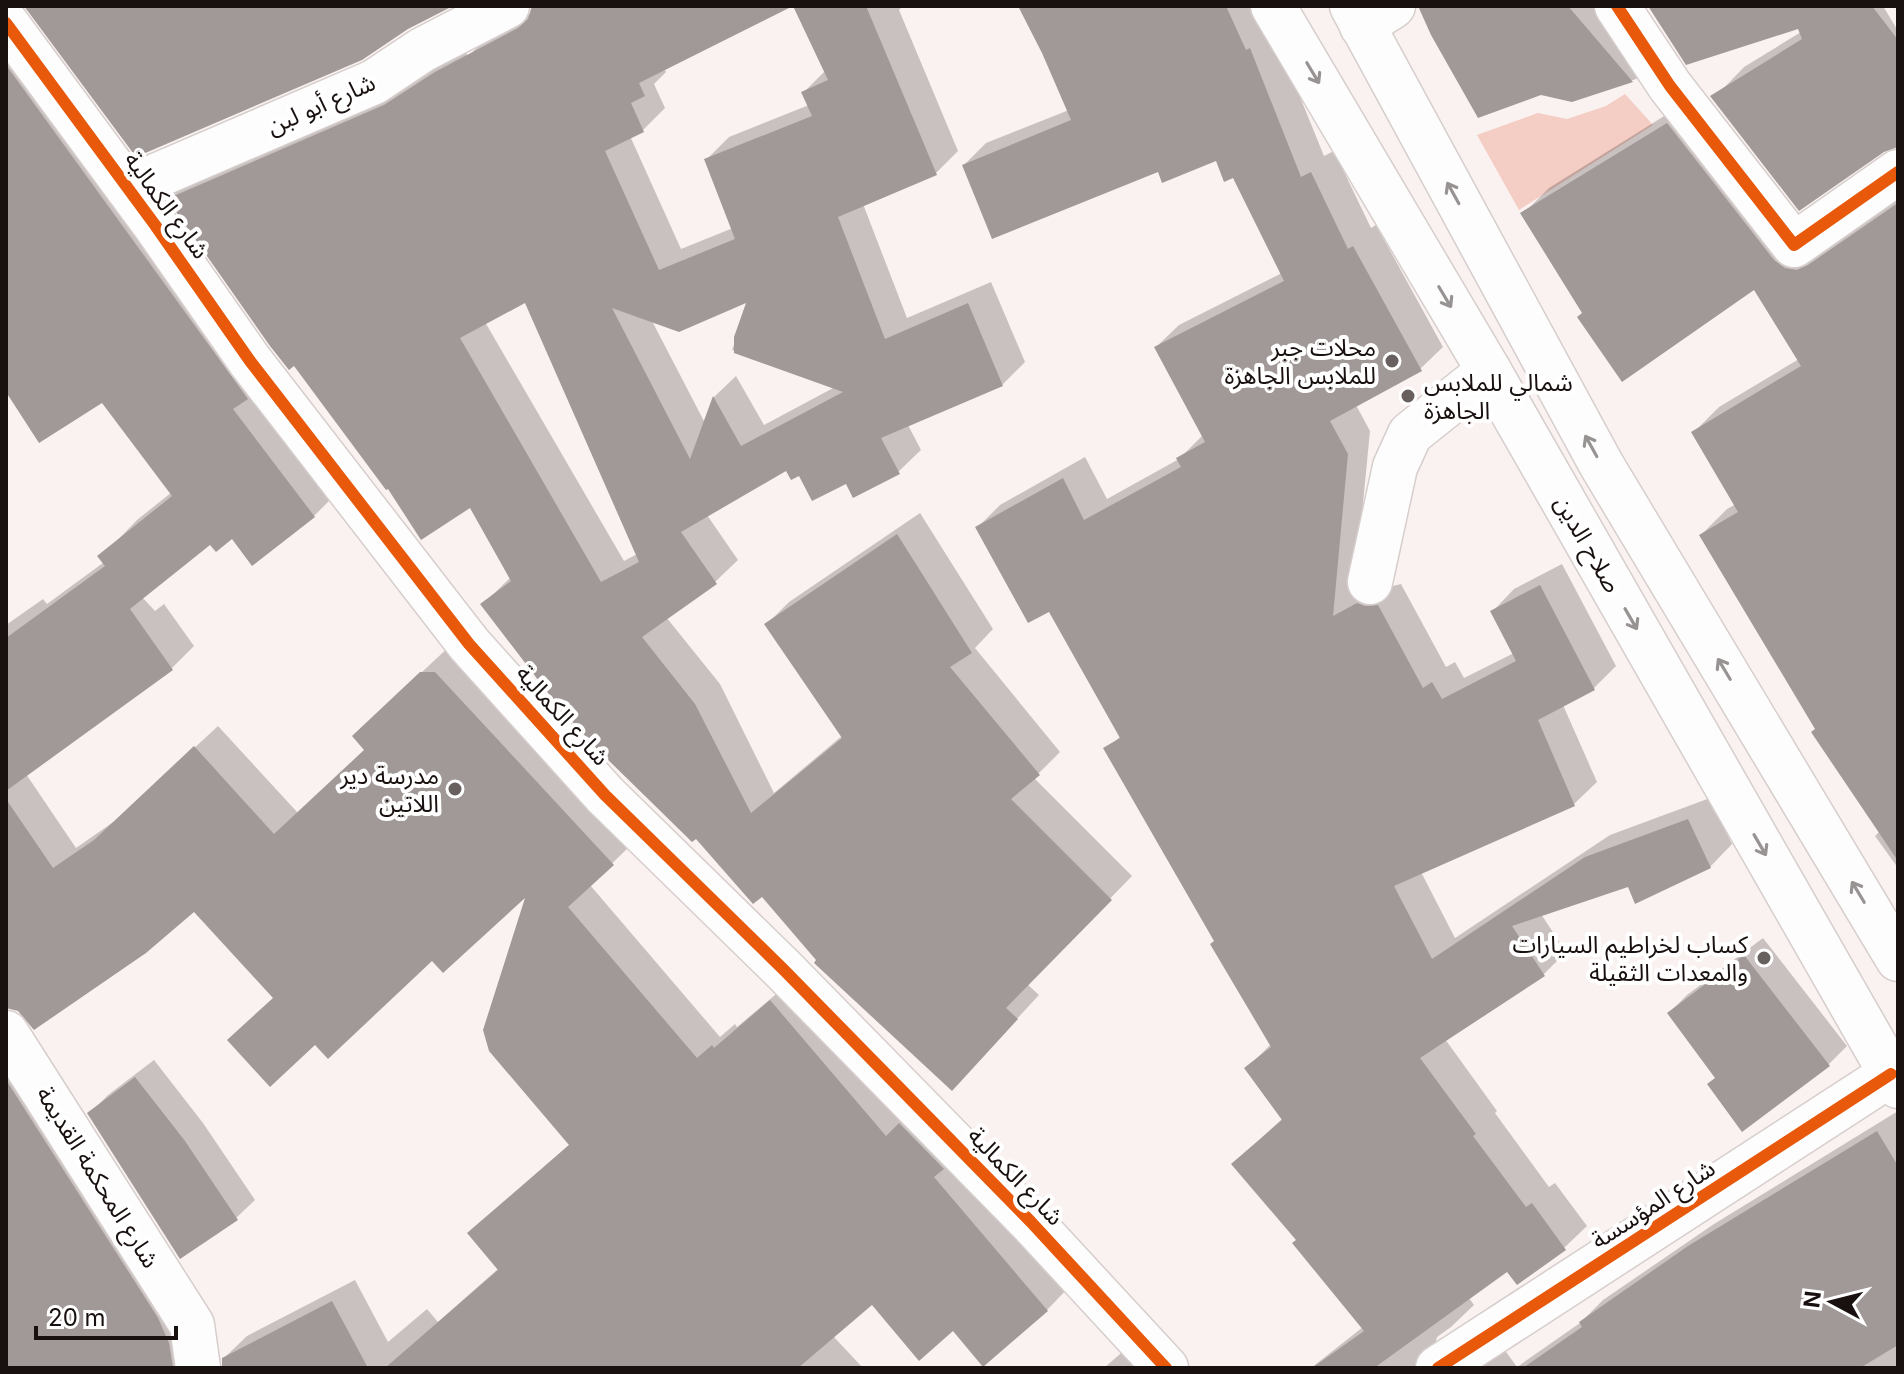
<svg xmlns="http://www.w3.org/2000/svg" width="1904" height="1374" font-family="Inter,'Noto Sans Arabic',sans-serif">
<rect width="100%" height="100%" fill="#faf2f0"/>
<polygon fill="#f4cdc4" points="1625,94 1653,125 1519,210 1477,135 1538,113 1567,119 1606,106"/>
<g fill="#0003" fill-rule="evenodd">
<polygon points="6,6 343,487 314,516 210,542 142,597 155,611 164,604 194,646 172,668 26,774 76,848 119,818 218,726 298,813 366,749 377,714 452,644 634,842 590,885 720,1037 735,1024 737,1027 794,979 1069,1287 1047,1310 953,1329 872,1303 833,1336 863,1368 224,1368 224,1358 247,1336 355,1280 388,1342 427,1309 438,1322 499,1268 470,1233 571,1143 529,891 433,959 275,997 195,910 6,984 6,625 43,599 47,604 107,560 109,549 137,520 172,492 102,400 6,388"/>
<path d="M546 6H789L664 68 666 72 654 84 665 108 643 130 630 136 681 249 733 228 706 160 729 137 809 105 804 92 826 70 796 6H903L899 10 958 151 936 173 863 204 907 318 991 282 1025 362 1002 385 908 425 921 450 898 472 847 481 800 473 787 468 707 515 738 560 715 582 666 617 720 684 774 793 843 735 767 624 789 602 920 513 993 629 975 648 1060 752 1034 778 1132 876 1027 984 1039 995 952 1089 819 960 762 894 697 837 483 604 511 577 471 506 389 486 169 199 191 177 463 48 468 56 495 31ZM750 299 732 350 835 387 764 425 736 376 714 397 705 423 652 321ZM526 300 637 554 624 561 485 322Z"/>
<polygon points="1021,6 1258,6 1272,28 1324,156 1334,151 1371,228 1376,225 1443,347 1420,369 1356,405 1370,431 1354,596 1401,584 1446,667 1455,662 1464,678 1514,653 1492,612 1514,589 1562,564 1616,666 1593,689 1563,705 1597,782 1574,804 1421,872 1455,938 1610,835 1710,798 1732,844 1710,867 1629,885 1541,914 1566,952 1543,975 1445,1039 1497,1111 1495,1113 1549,1187 1555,1183 1587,1226 1564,1248 1508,1269 1469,1298 1474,1305 1451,1327 1437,1337 1435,1345 1449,1368 1311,1368 1363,1327 1298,1240 1233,1164 1283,1118 1247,1068 1271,1044 1111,745 1121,736 1050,609 977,528 1000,505 1085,457 1107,499 1179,459 1204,434 1156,347 1179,325 1282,273 1234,175 1217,158 1159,170 964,165 986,143 1069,110"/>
<polygon points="1430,6 1624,6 1662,53 1636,79 1572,100"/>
<polygon points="1653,6 1883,6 1898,31 1898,146 1719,93 1744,67 1801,32 1799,26"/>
<polygon points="1693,98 1800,235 1898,197 1898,868 1875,836 1880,831 1701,535 1727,509 1736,504 1694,432 1719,407 1799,359 1755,287 1584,313 1523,214 1549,188"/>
<polygon points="1763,938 1847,1046 1829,1064 1743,1129 1717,1077 1669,1013 1687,995"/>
<polygon points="6,1043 210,1368 6,1368"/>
<polygon points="154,1060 203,1123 255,1200 236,1218 89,1114 108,1095"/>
<polygon points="1898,1111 1898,1368 1474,1368 1504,1349 1517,1367 1580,1323 1603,1300 1714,1224"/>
<polygon points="1136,1340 1161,1368 1104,1368"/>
</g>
<g fill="#a09997" fill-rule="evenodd">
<polygon points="24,6 453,6 408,29 362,60 136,157"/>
<path d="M532 6H793L639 83 645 96 631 103 644 132 605 151 659 270 735 239 704 159 812 116 801 92 828 80 793 6H866L937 175 838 217 885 339 968 303 1003 386 881 438 900 474 853 498 846 484 812 501 799 476 791 480 786 471 681 532 717 584 642 637 695 704 751 813 842 738 764 624 897 534 972 653 950 667 1040 775 1011 799 1112 900 1006 1008 1018 1019 952 1091 814 963 816 960 762 897 753 904 696 839 692 842 597 749 558 706 480 604 511 581 470 508 421 540 388 489 386 490 294 366 289 370 270 346 167 199 384 105 435 72 518 28 528 19ZM525 303 639 562 601 582 460 338ZM746 303 734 337V353L843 392 741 446 713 396 690 459 612 308 679 332Z"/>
<polygon points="1018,6 1226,6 1246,50 1250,48 1301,177 1311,172 1348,249 1353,246 1422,371 1330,421 1348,454 1333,616 1357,603 1365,606 1378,605 1423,688 1432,682 1442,699 1516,661 1490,611 1540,585 1595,690 1538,720 1575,806 1394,886 1432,959 1585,857 1688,819 1711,868 1635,904 1628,887 1512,926 1545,976 1420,1058 1476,1134 1473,1136 1526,1207 1532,1203 1566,1250 1517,1285 1507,1272 1374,1368 1312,1368 1364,1331 1292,1243 1296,1240 1231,1164 1282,1120 1244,1068 1271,1047 1210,944 1214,941 1103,748 1120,738 1049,612 1028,623 975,527 1063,478 1084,520 1181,467 1176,458 1205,442 1154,347 1284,281 1233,178 1224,182 1216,161 1162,183 1158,172 992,239 962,165 1071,120 1042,53"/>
<polygon points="1418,6 1568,6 1633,82 1572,102 1541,95 1478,118 1431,35"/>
<polygon points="1648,6 1872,6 1898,40 1898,147 1884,152 1799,211 1710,96 1802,39 1798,29 1686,65"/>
<polygon points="6,65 248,399 233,409 315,517 252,566 232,539 216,552 210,545 130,609 173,670 6,791 6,638 105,566 97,556 172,496 102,403 39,443 6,392"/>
<polygon points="1667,123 1774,260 1785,268 1797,270 1808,265 1898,203 1898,861 1811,732 1815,729 1699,535 1738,512 1691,432 1801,366 1754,290 1622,382 1577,317 1582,313 1520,213"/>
<polygon points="420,672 435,672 614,865 568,907 697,1058 712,1045 714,1048 770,1000 886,1136 899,1123 944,1169 934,1177 1048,1311 983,1367 953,1331 919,1361 872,1305 798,1368 385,1368 498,1270 467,1233 569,1145 489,1051 483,1030 525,898 443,973 432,961 328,1059 315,1045 270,1087 227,1040 273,998 194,912 146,953 34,1030 18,1011 6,1008 6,799 53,868 94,840 194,746 274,834 364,750 352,736"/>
<polygon points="1744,955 1830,1066 1742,1132 1707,1084 1715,1078 1667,1013"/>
<polygon points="135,1077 185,1141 238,1220 180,1259 87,1113"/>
<polygon points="6,1080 158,1318 169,1343 173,1368 6,1368"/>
<polygon points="1877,1131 1898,1166 1898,1345 1860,1368 1523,1368 1582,1327 1579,1322 1688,1246"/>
<polygon points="332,1301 368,1368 222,1368 222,1358"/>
</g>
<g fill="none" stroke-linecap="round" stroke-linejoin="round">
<defs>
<g id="minor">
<polyline points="1617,6 1670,86 1794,245 1898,172"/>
<polyline points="6,23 155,225 250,361 469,644 605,795 784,970 1031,1222 1166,1368"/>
<polyline points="1362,26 1393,6"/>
<polyline points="128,188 374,82 422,50 507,6"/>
<polyline points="1370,582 1395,467 1410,434 1489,371"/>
<polyline points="6,1033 192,1325 198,1368"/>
<polyline points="1438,1368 1891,1074"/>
</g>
<g id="highway">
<polyline points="1273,6 1489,371 1898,1086"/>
<polyline points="1352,6 1601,464 1898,959"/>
</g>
</defs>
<use href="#minor" stroke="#d6cecc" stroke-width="47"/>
<use href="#highway" stroke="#d6cecc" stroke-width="47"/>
<use href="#minor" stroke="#fefdfd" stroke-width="44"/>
<use href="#highway" stroke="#fefdfd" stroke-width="44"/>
<defs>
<g id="cycleway">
<polyline points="1617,6 1670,86 1794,245 1898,172"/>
<polyline points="6,23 155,225 250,361 469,644 605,795 784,970 1031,1222 1166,1368"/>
<polyline points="1438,1368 1891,1074"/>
</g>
</defs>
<use href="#cycleway" stroke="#fff" stroke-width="17"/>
<use href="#cycleway" stroke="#e8590c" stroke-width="12"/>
</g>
<defs><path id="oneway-shaft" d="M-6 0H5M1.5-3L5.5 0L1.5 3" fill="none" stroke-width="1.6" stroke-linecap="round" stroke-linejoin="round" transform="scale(2)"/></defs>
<g stroke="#979392">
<use href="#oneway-shaft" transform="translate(1313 73) rotate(59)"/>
<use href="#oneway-shaft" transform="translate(1453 193) rotate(-119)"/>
<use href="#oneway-shaft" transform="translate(1445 297) rotate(59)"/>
<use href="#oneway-shaft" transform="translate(1591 446) rotate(-119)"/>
<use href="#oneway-shaft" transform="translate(1631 619) rotate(60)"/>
<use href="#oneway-shaft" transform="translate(1724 669) rotate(-121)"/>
<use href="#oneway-shaft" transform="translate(1760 845) rotate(60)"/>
<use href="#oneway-shaft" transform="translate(1858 892) rotate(-121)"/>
</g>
<g fill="#68605e" stroke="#fff" stroke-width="3">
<circle cx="1392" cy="361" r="8"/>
<circle cx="1408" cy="396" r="8"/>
<circle cx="455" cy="789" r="8"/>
<circle cx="1764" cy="958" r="8"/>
</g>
<g text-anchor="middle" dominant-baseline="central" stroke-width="8" stroke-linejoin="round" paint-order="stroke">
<g font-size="24" fill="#19110f" stroke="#fff">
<text transform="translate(321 104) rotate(-24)">شارع أبو لبن</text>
<text transform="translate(167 205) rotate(54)">شارع الكمالية</text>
<text transform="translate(1588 544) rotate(60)">صلاح الدين</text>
<text transform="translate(563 715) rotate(48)">شارع الكمالية</text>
<text transform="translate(1016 1176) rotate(46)">شارع الكمالية</text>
<text transform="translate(98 1177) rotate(58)">شارع المحكمة القديمة</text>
<text transform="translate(1653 1204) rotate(-33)">شارع المؤسسة</text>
</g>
<g font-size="24" fill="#19110f" stroke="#fff" text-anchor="end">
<text x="1376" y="347">محلات جبر<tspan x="1376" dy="28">للملابس الجاهزة</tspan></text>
<text x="1424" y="382" text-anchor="start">شمالي للملابس<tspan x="1424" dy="28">الجاهزة</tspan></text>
<text x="439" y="775">مدرسة دير<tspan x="439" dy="28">اللاتين</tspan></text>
<text x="1748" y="944">كساب لخراطيم السيارات<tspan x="1748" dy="28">والمعدات الثقيلة</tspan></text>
</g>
</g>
<rect width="1904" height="1374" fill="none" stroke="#19110f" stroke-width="16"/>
<g transform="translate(1832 1302) rotate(277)" stroke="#ffffff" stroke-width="6" paint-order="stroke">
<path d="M0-6L14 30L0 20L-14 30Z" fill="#19110f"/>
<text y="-12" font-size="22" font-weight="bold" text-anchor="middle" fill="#19110f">N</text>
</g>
<path d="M36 1326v12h140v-12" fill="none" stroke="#19110f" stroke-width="4"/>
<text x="48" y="1326" font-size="24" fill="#19110f" stroke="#ffffff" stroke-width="6" paint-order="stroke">20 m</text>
</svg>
